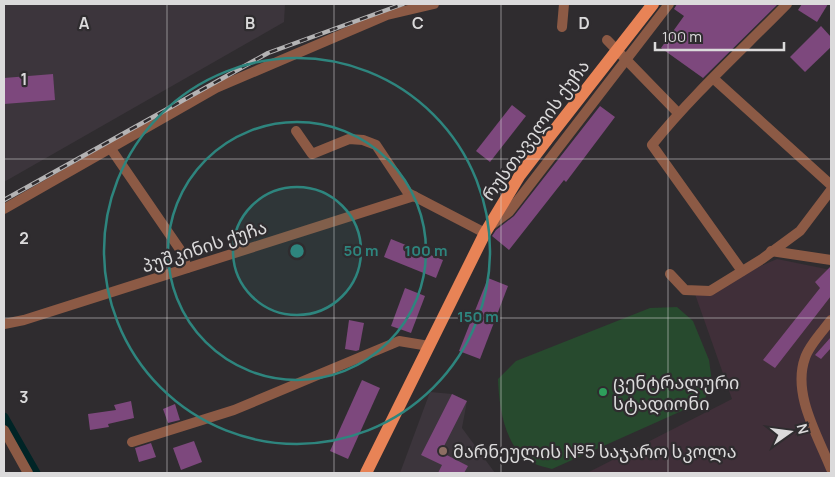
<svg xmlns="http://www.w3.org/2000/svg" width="835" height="477" font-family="Manrope,'Noto Sans Georgian',sans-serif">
<rect width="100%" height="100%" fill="#2f2c2f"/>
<polygon fill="#402f39" points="777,259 831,270 831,473 587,473 732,399 695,294"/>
<g fill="#3c353c">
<polygon points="4,4 285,4 284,22 4,182"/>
<polygon points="430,392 452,394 467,401 462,428 495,473 400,473"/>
</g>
<path fill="#274a2e" d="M677 307 693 321 709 360 712 382 704 401 552 469C546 467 539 466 533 463 504 449 499 406 498 379L516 361 650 308Z"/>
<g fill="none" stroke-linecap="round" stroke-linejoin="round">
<polyline stroke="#002426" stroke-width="9" points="4,417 36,473"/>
</g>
<g fill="#7d487d">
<polygon points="677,4 778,4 703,78 661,48 684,16 674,9"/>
<polygon points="802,4 828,4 817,22 798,10"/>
<polygon points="821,26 831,37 831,47 805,72 790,57"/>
<polygon points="53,74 55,100 4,104 4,78"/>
<polygon points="512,105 526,116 490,162 476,151"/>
<polygon points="600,106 615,117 566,182 564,180 509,250 492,236 496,230 514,216"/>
<polygon points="391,239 443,260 436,278 384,257"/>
<polygon points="830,267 831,296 775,368 763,360 820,288 815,282"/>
<polygon points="488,278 508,286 480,359 459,351"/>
<polygon points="405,288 425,296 411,333 391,326"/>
<polygon points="349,320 364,323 359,350 356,351 345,349"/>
<polygon points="831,337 831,348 821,359 815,355"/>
<polygon points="362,380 380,388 348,459 330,451"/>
<polygon points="452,394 467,401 441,452 468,466 464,473 438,473 442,465 421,455"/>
<polygon points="131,401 134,418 108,424 109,427 90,430 88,414 116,410 114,405"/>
<polygon points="175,404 180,420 168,423 163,409"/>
<polygon points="194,441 202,462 181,470 173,448"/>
<polygon points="151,443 156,457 139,462 135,448"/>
</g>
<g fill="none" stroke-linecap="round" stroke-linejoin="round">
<g stroke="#8c5a45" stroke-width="10">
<polyline points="562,27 564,4"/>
<polyline points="607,40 678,113"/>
<polyline points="714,79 831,185"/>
<polyline points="296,131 312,154 349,139 363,140 376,145 408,193 485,233"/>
<polyline points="111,149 181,251 187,268"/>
<polyline points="4,209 216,88 387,15 434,4"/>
<polyline points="490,226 509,212 669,4"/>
<polyline points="771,251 831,260"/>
<path d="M742 271 652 145C693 94 742 50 787 4"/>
<polyline points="670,274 685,290 710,291 762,259 800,231 831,190"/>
<path d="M831 320C823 331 809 345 805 358 792 394 818 436 831 469"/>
<polyline points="4,324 24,320 414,196"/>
<polyline points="4,430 28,473"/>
<polyline points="132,442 234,410 399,341 429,346"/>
</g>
<polyline stroke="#e88356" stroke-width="12" points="366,473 485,233 520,175 546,141"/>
<defs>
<polyline id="rail" points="4,200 268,53 403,4"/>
</defs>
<use href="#rail" stroke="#b4b3b4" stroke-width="4.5"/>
<use href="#rail" stroke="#2f2c2f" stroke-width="2.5" stroke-dasharray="8" stroke-linecap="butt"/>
<polyline stroke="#e88356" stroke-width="12" points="546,141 653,4"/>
</g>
<path fill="none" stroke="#dbdadb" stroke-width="1" stroke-opacity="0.55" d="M167 4V473M334 4V473M501 4V473M668 4V473M4 159H831M4 318H831"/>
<circle cx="297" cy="251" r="64" fill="#2e857e" fill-opacity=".12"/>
<g fill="none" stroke="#2e857e" stroke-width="2.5">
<circle cx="297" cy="251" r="64"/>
<circle cx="297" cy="251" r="129"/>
<circle cx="297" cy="251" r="193"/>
</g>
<circle fill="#2e9e5b" stroke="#2f2c2f" stroke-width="2" cx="603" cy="392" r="5"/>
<circle fill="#8d6e63" stroke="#2f2c2f" stroke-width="2" cx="443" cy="451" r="5"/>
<g text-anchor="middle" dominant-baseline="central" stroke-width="4.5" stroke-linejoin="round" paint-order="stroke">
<g font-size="18" fill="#dbdadb" stroke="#2f2c2f">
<text transform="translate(535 130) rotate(-54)">რუსთაველის ქუჩა</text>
<text transform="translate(204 246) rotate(-18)">პუშკინის ქუჩა</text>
</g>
<g font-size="18" fill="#dbdadb" stroke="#2f2c2f" text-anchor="start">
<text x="613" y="382">ცენტრალური<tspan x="613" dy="21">სტადიონი</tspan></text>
<text x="453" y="451">მარნეულის №5 საჯარო სკოლა</text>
</g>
</g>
<g font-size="16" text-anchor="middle" font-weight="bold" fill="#dbdadb" stroke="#2f2c2f" stroke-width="4.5" stroke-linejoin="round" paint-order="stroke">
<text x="84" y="29">A</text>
<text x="250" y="29">B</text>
<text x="418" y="29">C</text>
<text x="584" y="29">D</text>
<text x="24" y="85">1</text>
<text x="24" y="244">2</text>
<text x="24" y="403">3</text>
</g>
<circle cx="297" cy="251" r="8" fill="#2e857e" stroke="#2f2c2f" stroke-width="2.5"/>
<g font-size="15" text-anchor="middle" font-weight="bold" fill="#2e857e" stroke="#2f2c2f" stroke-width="4.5" stroke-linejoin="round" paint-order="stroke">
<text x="361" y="256">50 m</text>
<text x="426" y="256">100 m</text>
<text x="478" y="322">150 m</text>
</g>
<rect width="835" height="477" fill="none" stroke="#dbdadb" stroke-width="10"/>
<g transform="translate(790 432) rotate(76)" stroke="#2f2c2f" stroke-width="4" paint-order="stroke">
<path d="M0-4L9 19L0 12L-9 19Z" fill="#dbdadb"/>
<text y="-8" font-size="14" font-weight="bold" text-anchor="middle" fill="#dbdadb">N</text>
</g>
<path d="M655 42v8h129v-8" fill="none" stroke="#dbdadb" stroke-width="2.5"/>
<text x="662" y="42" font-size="15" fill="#dbdadb" stroke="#2f2c2f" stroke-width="4" paint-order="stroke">100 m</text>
</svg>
